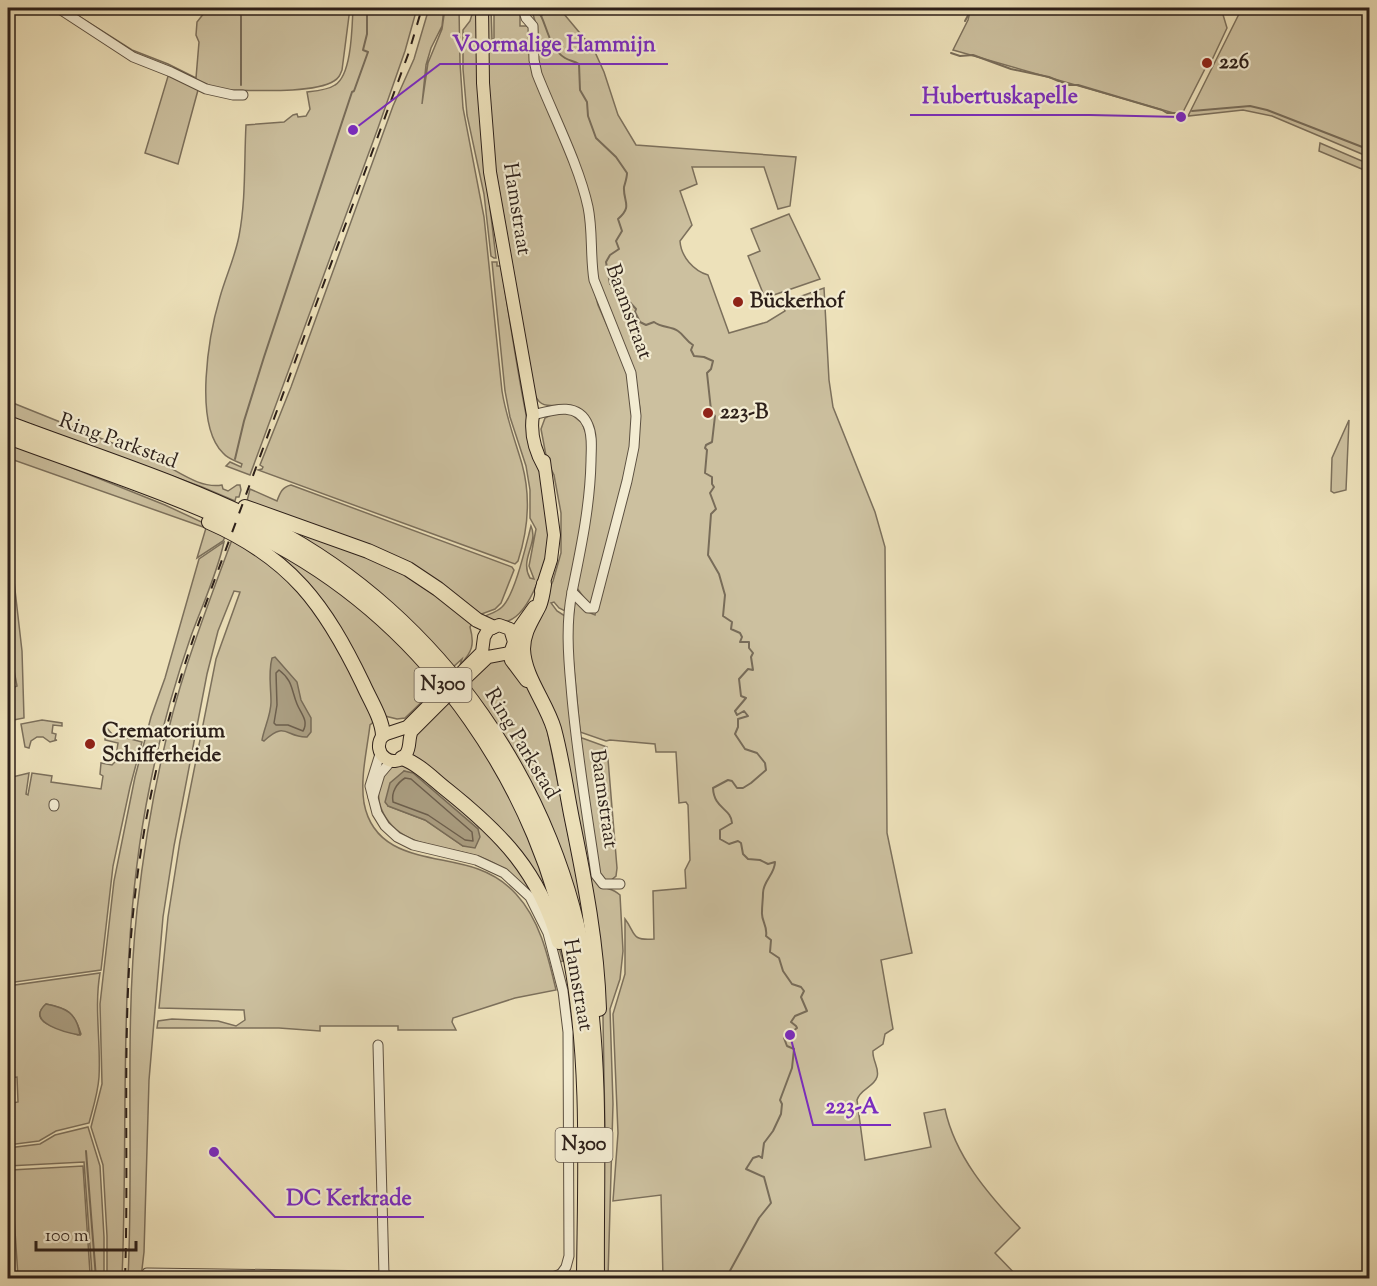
<svg xmlns="http://www.w3.org/2000/svg" width="1377" height="1286" font-family="'Sorts Mill Goudy',serif">
<rect width="100%" height="100%" fill="#ede1ba"/>
<filter id="stains"><feTurbulence type="fractalNoise" baseFrequency=".00333" numOctaves="4"/><feColorMatrix values="0 0 0 0 .2 0 0 0 0 .09 0 0 0 0 .02 0 0 0 .5 -.17"/></filter>
<radialGradient id="worn" r=".72"><stop offset=".6" stop-color="#630" stop-opacity="0"/><stop offset="1" stop-color="#630" stop-opacity=".3"/></radialGradient>
<g fill="#ccc09f" stroke="#7c705c" stroke-width="1.5" fill-rule="evenodd">
<path d="M62 8H66L132 50 168 64 196 78 199 42 196 35 197 22 208 8H350L342 70C340 75 339 78 334 81 313 94 252 90 226 90L216 88 139 58Z"/>
<path d="M353 8H417L405 51 378 128 250 475 226 466 230 462 241 467 242 464C236 461 228 459 223 453 193 423 209 334 220 297 226 276 235 257 239 236 246 200 244 162 246 125L284 122 293 115 297 114 298 117 306 116 310 109 307 92C316 91 328 90 335 85 352 75 352 26 353 8Z"/>
<path d="M429 8H444L442 26 431 48 426 65 422 104 428 63 442 29 445 8H459L460 63 463 108 484 217 502 391C506 417 515 440 522 464 531 497 528 530 518 561L515 564 258 470 262 469 263 467 260 465 291 387 393 106 414 59Z"/>
<polygon points="474,8 478,8 485,166 496,258 494,258 491,256 484,194 467,115 463,69 463,30 470,21"/>
<path d="M486 8H491L492 39 494 40V8H520V26H529L541 89 586 205 590 275 598 305 630 378 634 435 595 600 589 605 577 588 594 432 564 405C551 405 541 409 535 395L491 144Z"/>
<path d="M531 8H535L541 16 542 15 538 8H559L594 50 604 72 618 115 636 145 796 157 790 206 778 209 764 167H692L697 184 680 191 692 225 680 241C681 257 694 271 708 275L729 333 767 322 785 311 782 303 824 288 829 380 833 407 875 512 885 547 887 833 912 953 881 960 893 1029 885 1034 883 1044 873 1051C872 1060 880 1069 877 1077 874 1087 860 1089 857 1100L865 1160 931 1147 924 1113 945 1109C955 1156 988 1194 1020 1228L995 1253 1019 1278H663L661 1195 613 1201 618 1133 613 1014 625 974V919C636 933 630 941 654 939L653 891 686 888 685 870 690 860 688 805 686 802 679 803 676 752H656L655 744 610 740 606 741 580 732 571 637 575 600 586 611 595 615 639 426 640 409 635 377 597 276 591 214 539 74 535 21Z"/>
<polygon points="971,8 1221,8 1227,28 1211,62 1209,61 1182,114 1177,114 953,50 968,20"/>
<polygon points="1242,8 1369,8 1369,157 1272,116 1243,110 1188,116"/>
<polygon points="169,73 197,88 198,90 178,164 145,153"/>
<polygon points="1320,143 1369,164 1369,172 1319,151"/>
<polygon points="789,214 820,279 765,298 748,256 760,251 751,229"/>
<path d="M492 262H497V266H501C510 319 517 372 528 424 536 458 551 503 549 537 548 559 531 613 508 621 500 624 489 620 481 618 488 614 496 613 502 607 515 595 526 545 531 526 539 543 519 559 530 578L534 579 529 566 536 529 530 518V490L526 466 510 417 505 391Z"/>
<path d="M8 401 157 461C177 470 199 489 222 485L223 489 228 491 237 485H240L241 490 239 497H236L235 501 202 487 8 416Z"/>
<path d="M557 412 571 414 582 423 587 436 588 447 584 514 565 611 559 608 554 602 551 603 557 611 565 616 593 877C601 892 610 885 620 895L623 951 620 979 610 1009 613 1104 608 1278H600L605 1135 603 1017 599 964 565 771 526 650 541 607 553 581 561 553V513L554 475 547 461 541 429 545 418Z"/>
<polygon points="1349,420 1346,490 1334,493 1331,491 1332,458"/>
<polygon points="8,442 165,505 223,532 225,537 223,541 197,558 206,528 8,458"/>
<path d="M291 485 512 567 514 570 501 603 495 609 479 615 450 596 247 501 250 489 277 501C280 493 282 487 291 485Z"/>
<path d="M244 510 387 562 474 621 470 627C475 645 472 652 460 665L462 659 452 668Z"/>
<polygon points="238,529 309,569 377,620 438,683 428,692 432,689 433,691 405,718 397,719 385,716 340,634"/>
<path d="M233 537 255 549 316 606 377 719 370 725C367 750 360 778 364 803 375 861 436 854 478 869 492 874 506 883 516 894 540 920 548 956 556 990L515 998 453 1018 452 1022 456 1030H398V1026H320V1031L279 1028H157L158 1021 172 1019 218 1021 236 1026 245 1020 244 1010 159 1008 168 917 180 841 216 659 240 592 234 591 218 631 207 674 174 846 163 917 149 1080 144 1252 141 1278H128C134 1156 124 1032 137 910 146 828 161 745 187 665 201 622 217 580 233 537Z"/>
<path d="M224 542C217 574 202 606 191 636 174 685 160 735 150 785 116 949 129 1113 122 1278H107V1236L103 1165 91 1127 102 1084 100 1004 114 881 135 777 151 717 165 678 199 559Z"/>
<polygon points="8,554 11,555 22,651 24,718 8,721 8,711 13,710 12,688 17,686 13,665 10,665 8,657"/>
<polygon points="506,658 532,693 546,724 594,962 465,685 486,662"/>
<polygon points="451,699 469,721 529,830 558,917 532,874 409,757 412,739"/>
<polygon points="42,720 62,723 62,726 53,725 52,733 56,734 55,740 57,740 50,742 43,737 37,737 31,741 29,748 25,747 21,724"/>
<polygon points="106,727 112,734 142,742 130,787 113,866 101,970 8,983 8,778 29,773 26,794 28,795 32,773 52,776 51,782 101,789 103,776 100,774 101,763 112,765 115,762 118,743 105,740"/>
<polygon points="582,738 607,747 617,868 616,876 610,881 604,881 600,875 580,739"/>
<path d="M404 763 483 822 530 877 558 944 563 961 560 962C551 929 540 896 512 875 502 867 491 861 480 857 445 845 397 849 381 808 375 792 380 779 390 766ZM404 771 413 774 478 829 463 846 425 820 388 806Z"/>
<path d="M100 973C94 1008 101 1042 99 1077 98 1093 93 1108 89 1123L56 1131 39 1141 8 1145V1104L18 1102 17 1077 10 1078 8 986ZM46 1004C68 1008 74 1012 81 1034L78 1035C66 1029 24 1025 46 1004Z"/>
<polygon points="88,1127 100,1166 104,1237 104,1278 27,1278 92,1274 84,1162 8,1166 8,1148 40,1144 55,1135"/>
<polygon points="83,1166 90,1273 18,1277 11,1170"/>
</g>
<g fill="#ab9f83" stroke="#786c59" stroke-width="1.5">
<path d="M275 657 297 682 301 700 311 718V732L307 737C286 738 286 720 264 741L262 740C264 728 271 715 271 702 271 687 268 673 272 658Z"/>
<polygon points="404,771 413,773 478,829 480,837 475,848 463,846 425,820 388,806 385,802 390,783"/>
<path d="M46 1004C66 1008 77 1013 80 1035 68 1033 24 1023 46 1004Z"/>
</g>
<g fill="none" stroke-linecap="round" stroke-linejoin="round">
<g stroke="#6c5f4e" stroke-width="1.5">
<path d="M279 670C293 681 291 689 297 704 301 714 309 721 303 731L288 725H276L274 723 277 705 276 673Z"/>
<path d="M405 778 411 779 472 832 473 841 465 840 428 815 393 802C391 792 397 783 405 778Z"/>
</g>
<g stroke="#786c59" stroke-width="2">
<polyline points="238,8 241,16 241,85"/>
<path d="M537 8C547 23 548 48 565 58 570 61 574 61 579 64L580 90 587 102 588 116 596 138 616 157 627 173C627 178 625 183 624 187 623 202 633 206 618 219L622 231 616 241 619 249 610 255 606 262 610 284 624 288 626 298 636 309 635 312 640 322 646 325 654 322C662 328 671 326 678 331 684 335 686 341 693 345L691 350 694 356 704 357 713 361 711 369 707 373 711 410 715 416 712 442 706 445 705 448 707 450 705 473 712 477V484L714 487 710 493 716 509 711 514 708 555 719 574 725 595 723 616 732 622 731 629 740 633 742 637 740 642H749V648L753 653 751 657 753 670 748 669 739 679 741 696 746 698 735 711 737 715 744 711 748 716 738 719V727L735 734 745 749 757 753 765 763 766 770 751 783 743 788H737L732 781 728 780 713 788C714 809 731 808 732 823L720 830V839L729 844 738 841 741 843 743 854 748 859 760 860 768 864 775 862C775 874 763 881 763 893 763 899 762 905 762 912 761 921 768 926 766 936L771 940 770 952 779 958 783 971 792 984 801 987 804 991 801 997 807 1011 795 1016 791 1022 796 1026 797 1028 784 1038 787 1046 794 1049 792 1068 780 1100 782 1104 781 1114 773 1131 764 1143 762 1158 759 1156 753 1158 746 1169 764 1177 771 1203 759 1218 726 1278"/>
<polyline points="965,21 972,8"/>
<polyline points="951,53 960,56 973,55 1011,69 1049,77 1068,85 1078,85 1162,110 1167,113 1182,113"/>
<polyline points="1192,111 1250,106 1267,110 1370,150"/>
<polyline points="235,459 244,421 264,357 352,92 354,91 368,52 363,50 367,34 367,15"/>
<polyline points="86,1151 96,1278"/>
</g>
<defs>
<g id="minor">
<polyline points="58,8 133,57 171,72 206,89 233,95 243,95"/>
<path d="M523 8 526 18 533 26 534 60 537 74C553 115 579 165 588 207 593 231 590 256 594 280L631 373 636 416 634 447 627 481 594 608H588L572 592"/>
<path d="M533 415C552 410 578 401 588 425 593 436 591 450 591 461 590 506 581 548 572 592 566 623 568 654 571 686 576 750 587 813 596 875L603 884H620"/>
<polyline points="380,754 370,786 377,813 385,826 397,837 413,845 476,860 504,873 530,897 548,933 563,991 568,1032 569,1256 566,1267 561,1274"/>
<polyline points="373,797 380,774 391,761"/>
<polyline points="54,804 54,806"/>
<polyline points="378,1045 384,1275"/>
<polyline points="146,1278 147,1273 537,1278 550,1278 561,1274"/>
</g>
<g id="major">
<path d="M482 8 483 83 490 172 533 415C530 433 535 451 544 467"/>
<polyline points="541,591 551,560 554,535 544,461"/>
<polyline points="514,635 534,607"/>
<polyline points="462,672 482,652 484,637 488,630 499,625 510,629 514,642 510,653 488,657 467,677"/>
<path d="M439 695 407 727 383 735C369 754 395 771 406 754 411 747 408 738 412 731L443 700"/>
</g>
<g id="highway">
<path d="M8 423C95 456 189 485 272 528 440 616 560 789 587 977 602 1076 596 1178 597 1278"/>
<path d="M8 437C97 470 193 500 277 545 431 629 541 789 571 960 590 1064 585 1173 584 1278"/>
<polyline points="245,507 368,551 408,569 438,589 477,620 492,627"/>
<path d="M209 522C291 558 325 605 363 684 370 700 382 718 383 735"/>
<path d="M544 584C543 591 542 599 539 606 532 620 523 632 523 649 524 677 546 702 554 729 562 759 566 789 572 819 585 882 597 944 599 1009"/>
<polyline points="510,653 512,660 527,680"/>
<path d="M402 758C419 764 433 779 447 790 502 834 539 872 559 942"/>
</g>
</defs>
<use href="#minor" stroke="#5c5041" stroke-width="11"/>
<use href="#major" stroke="#2c1f19" stroke-width="14"/>
<use href="#highway" stroke="#2c1f19" stroke-width="16"/>
<use href="#minor" stroke="#f3ecd2" stroke-width="9"/>
<use href="#major" stroke="#ede1ba" stroke-width="12"/>
<use href="#highway" stroke="#ede1ba" stroke-width="14"/>
<path stroke="#2c1f19" stroke-width="2" stroke-dasharray="10 10" stroke-linecap="butt" d="M125 1278C129 1161 122 1042 132 925 141 822 164 722 198 625L409 52 422 8"/>
<defs>
<polyline id="major-bridge" points="443,700 467,677"/>
</defs>
<use href="#major-bridge" stroke="#2c1f19" stroke-width="14" stroke-linecap="butt"/>
<use href="#major-bridge" stroke="#ede1ba" stroke-width="12"/>
</g>
<g fill="#8f2418" stroke="#f3ecd2" stroke-width="2">
<circle cx="1207" cy="63" r="6"/>
<circle cx="738" cy="302" r="6"/>
<circle cx="708" cy="413" r="6"/>
<circle cx="90" cy="744" r="6"/>
</g>
<g text-anchor="middle" dominant-baseline="central" stroke-width="4.5" stroke-linejoin="round" paint-order="stroke">
<g fill="#f3ecd2" stroke="#685c50" stroke-width="1.5">
<rect x="414.5" y="668" width="57" height="34" rx="4.5"/>
<rect x="555.5" y="1128" width="57" height="34" rx="4.5"/>
</g>
<g font-size="20" font-weight="bold" fill="#2c1f19">
<text x="443" y="685">N300</text>
<text x="584" y="1145">N300</text>
</g>
<g font-size="21" font-weight="bold" fill="#2c1f19" stroke="#f3ecd2" text-anchor="start">
<text x="1219" y="63">226</text>
<text x="750" y="302">Bückerhof</text>
<text x="720" y="413">223-B</text>
<text x="102" y="732">Crematorium<tspan x="102" dy="24">Schifferheide</tspan></text>
</g>
<g font-size="21" fill="#2c1f19" stroke="#f3ecd2">
<text transform="translate(516 209) rotate(81)">Hamstraat</text>
<text transform="translate(628 312) rotate(70)">Baamstraat</text>
<text transform="translate(118 442) rotate(20)">Ring Parkstad</text>
<text transform="translate(521 744) rotate(59)">Ring Parkstad</text>
<text transform="translate(603 799) rotate(82)">Baamstraat</text>
<text transform="translate(577 985) rotate(80)">Hamstraat</text>
</g>
</g>
<path fill="none" stroke="#7b2cbf" stroke-width="2" d="M353 130L440 64H668M1181 117L1090 115H910M790 1035L813 1125H891M214 1152L275 1217H424"/>
<g fill="#7b2cbf" stroke="#f3ecd2" stroke-width="2">
<circle cx="353" cy="130" r="6"/>
<circle cx="1181" cy="117" r="6"/>
<circle cx="790" cy="1035" r="6"/>
<circle cx="214" cy="1152" r="6"/>
</g>
<g font-size="22" text-anchor="middle" font-weight="bold" fill="#7b2cbf" stroke="#f3ecd2" stroke-width="4.5" stroke-linejoin="round" paint-order="stroke">
<text x="554" y="51">Voormalige Hammijn</text>
<text x="1000" y="103">Hubertuskapelle</text>
<text x="852" y="1113">223-A</text>
<text x="349" y="1205">DC Kerkrade</text>
</g>
<rect width="1377" height="1286" fill="none" stroke="#ede1ba" stroke-width="30"/>
<rect x="9" y="9" width="1359" height="1268" fill="none" stroke="#2c1f19" stroke-width="3"/>
<rect x="15" y="15" width="1347" height="1256" fill="none" stroke="#2c1f19" stroke-width="1.5"/>
<path d="M36 1241v9h100v-9" fill="none" stroke="#2c1f19" stroke-width="3"/>
<text x="45" y="1241" font-size="18" fill="#2c1f19" stroke="#f3ecd2" stroke-width="4.5" paint-order="stroke">100 m</text>
<rect width="100%" height="100%" filter="url(#stains)"/>
<rect width="100%" height="100%" fill="url(#worn)"/>
</svg>
